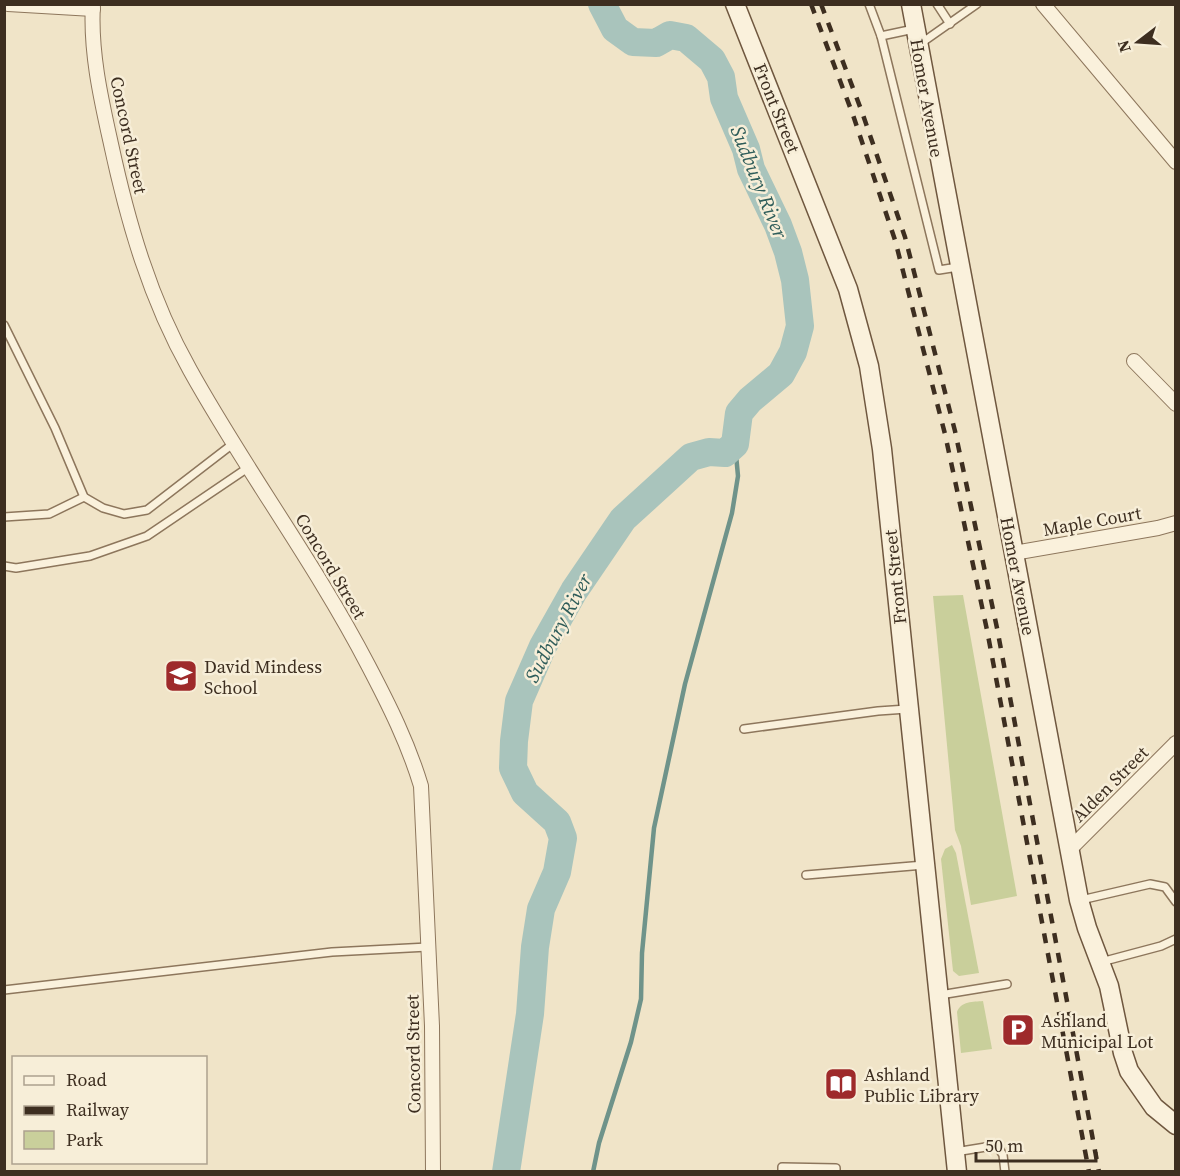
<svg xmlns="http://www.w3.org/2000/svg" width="1180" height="1176" font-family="'Source Serif 4',serif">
<rect width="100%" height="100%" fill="#f0e4c8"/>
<g fill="#c9cf9b">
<polygon points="963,595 1017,896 971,905 961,846 955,830 933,596"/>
<polygon points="952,845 956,853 979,973 959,976 953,971 941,859 945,849"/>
<path d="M983 1001 992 1049 961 1053 957 1012C961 1001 973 1002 983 1001Z"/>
</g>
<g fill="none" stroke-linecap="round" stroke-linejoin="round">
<polyline stroke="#6f938a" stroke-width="4.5" points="593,1172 599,1143 631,1042 641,999 642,953 654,828 685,684 732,513 738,476 735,444"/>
<polyline stroke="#a9c4bc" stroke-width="28" points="506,1172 530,1014 535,947 541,909 557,872 563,838 557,822 525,793 513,768 514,741 519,701 543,646 574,591 623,519 691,457 709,452 725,453 735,444 739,413 750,400 781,374 793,352 800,326 795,280 788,252 778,225 751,169 746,149 724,98 721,77 712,60 686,38 670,35 656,43 633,42 615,29 602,4"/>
<defs>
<g id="lane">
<polyline points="869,4 881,36 939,270 958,267"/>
<polyline points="937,4 950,24"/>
<polyline points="881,36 914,29"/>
<polyline points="920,44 977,4"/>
<polyline points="4,325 55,428 84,497 103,508 124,514 147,510 234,443"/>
<polyline points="4,517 49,514 84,497"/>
<polyline points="4,566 16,568 90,556 147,536 249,467"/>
<polyline points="744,729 878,711 907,709"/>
<polyline points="806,875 924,865"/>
<polyline points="1081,900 1150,884 1165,887 1176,902"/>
<polyline points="1101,962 1161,946 1176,939"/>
<polyline points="4,990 332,952 428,947"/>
<polyline points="940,995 1007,984"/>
<polyline points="955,1152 992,1146 998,1147 1003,1155 1005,1172"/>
<polyline points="782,1172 782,1167 836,1168 836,1172"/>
</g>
<g id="street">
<polyline points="8,4 93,9"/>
<path d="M93 4C90 51 101 99 111 144 128 223 150 299 190 370 246 471 315 563 368 665 389 705 408 743 421 786L432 1026 433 1172"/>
<polyline points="1043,4 1176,162"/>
<polyline points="1134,361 1176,404"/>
<polyline points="1014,553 1158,528 1176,523"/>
<polyline points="1069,850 1176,743"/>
</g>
<g id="secondary">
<polyline points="735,4 848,289 869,366 882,449 957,1172"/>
<polyline points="911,4 1079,900 1087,928 1109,986 1123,1053 1129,1071 1154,1107 1176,1125"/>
</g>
</defs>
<use href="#lane" stroke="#8d765c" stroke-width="10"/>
<use href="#street" stroke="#8d765c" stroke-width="16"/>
<use href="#secondary" stroke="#6f573f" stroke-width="21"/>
<use href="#lane" stroke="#faf1dc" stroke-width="7"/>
<use href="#street" stroke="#faf1dc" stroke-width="14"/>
<use href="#secondary" stroke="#faf1dc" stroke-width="18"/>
<g stroke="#3d2e20" stroke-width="4.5" stroke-dasharray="10 10" stroke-linecap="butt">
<polyline points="811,4 853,115 895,240 945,434 987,630 1089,1172"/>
<polyline points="821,4 862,112 905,237 955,431 997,628 1099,1172"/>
</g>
</g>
<defs>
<symbol id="school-square" viewBox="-11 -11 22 22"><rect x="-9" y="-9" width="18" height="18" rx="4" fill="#9e2a2b" stroke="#f7eed8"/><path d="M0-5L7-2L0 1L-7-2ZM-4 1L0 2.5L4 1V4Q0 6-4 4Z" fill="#fff"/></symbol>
<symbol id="parking-square" viewBox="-11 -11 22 22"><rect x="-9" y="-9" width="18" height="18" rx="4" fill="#9e2a2b" stroke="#f7eed8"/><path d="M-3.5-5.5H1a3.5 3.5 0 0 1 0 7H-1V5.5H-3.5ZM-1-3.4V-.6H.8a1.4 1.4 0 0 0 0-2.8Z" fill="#fff"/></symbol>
<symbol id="library-square" viewBox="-11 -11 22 22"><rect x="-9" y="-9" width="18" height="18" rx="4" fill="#9e2a2b" stroke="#f7eed8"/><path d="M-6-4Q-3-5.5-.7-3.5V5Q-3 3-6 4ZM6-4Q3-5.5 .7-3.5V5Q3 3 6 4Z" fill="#fff"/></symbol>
</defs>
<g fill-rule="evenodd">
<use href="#school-square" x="162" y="657" width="38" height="38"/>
<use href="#parking-square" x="999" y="1011" width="38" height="38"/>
<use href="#library-square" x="822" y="1065" width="38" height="38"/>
</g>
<g text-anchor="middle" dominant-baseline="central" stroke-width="5" stroke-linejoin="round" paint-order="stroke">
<g font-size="18" fill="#3d2e20" stroke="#f7eed8">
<text transform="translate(927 98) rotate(80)">Homer Avenue</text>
<text transform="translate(777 108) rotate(68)">Front Street</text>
<text transform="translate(129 135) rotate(78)">Concord Street</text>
<text transform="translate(1092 521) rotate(-10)">Maple Court</text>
<text transform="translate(331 566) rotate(59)">Concord Street</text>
<text transform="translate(1018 576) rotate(79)">Homer Avenue</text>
<text transform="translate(895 577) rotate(-96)">Front Street</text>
<text transform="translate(1110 784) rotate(-45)">Alden Street</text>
<text transform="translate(413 1054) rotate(-91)">Concord Street</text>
</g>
<g font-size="18" fill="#3d2e20" stroke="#f7eed8" text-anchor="start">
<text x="204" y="666">David Mindess<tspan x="204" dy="21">School</tspan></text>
<text x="1041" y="1020">Ashland<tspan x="1041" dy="21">Municipal Lot</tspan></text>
<text x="864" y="1074">Ashland<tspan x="864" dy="21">Public Library</tspan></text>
</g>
<g font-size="20" font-style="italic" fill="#2f5d5a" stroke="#f7eed8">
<text transform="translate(759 182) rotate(68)">Sudbury River</text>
<text transform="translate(558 628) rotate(-62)">Sudbury River</text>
</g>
</g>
<rect width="1180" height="1176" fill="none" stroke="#3d2e20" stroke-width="12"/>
<rect x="12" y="1056" width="195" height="108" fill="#f7eed8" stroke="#ada18e" stroke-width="1.5"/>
<rect x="24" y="1076" width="30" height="9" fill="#faf1dc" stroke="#ada18e" stroke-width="1.5"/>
<text x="66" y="1086" font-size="18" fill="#3d2e20">Road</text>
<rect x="24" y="1106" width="30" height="9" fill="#3d2e20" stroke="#ada18e" stroke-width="1.5"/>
<text x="66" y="1116" font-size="18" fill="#3d2e20">Railway</text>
<rect x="24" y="1131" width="30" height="18" fill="#c9cf9b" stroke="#ada18e" stroke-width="1.5"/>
<text x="66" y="1146" font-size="18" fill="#3d2e20">Park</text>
<g transform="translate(1138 42) rotate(253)" stroke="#f7eed8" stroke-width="4.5" paint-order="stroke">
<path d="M0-4.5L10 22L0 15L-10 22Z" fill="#3d2e20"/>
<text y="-9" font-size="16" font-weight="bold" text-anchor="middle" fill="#3d2e20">N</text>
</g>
<path d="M976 1152v9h120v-9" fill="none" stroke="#3d2e20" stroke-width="3"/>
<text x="985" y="1152" font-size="18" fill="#3d2e20" stroke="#f7eed8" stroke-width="4.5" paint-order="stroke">50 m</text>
</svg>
